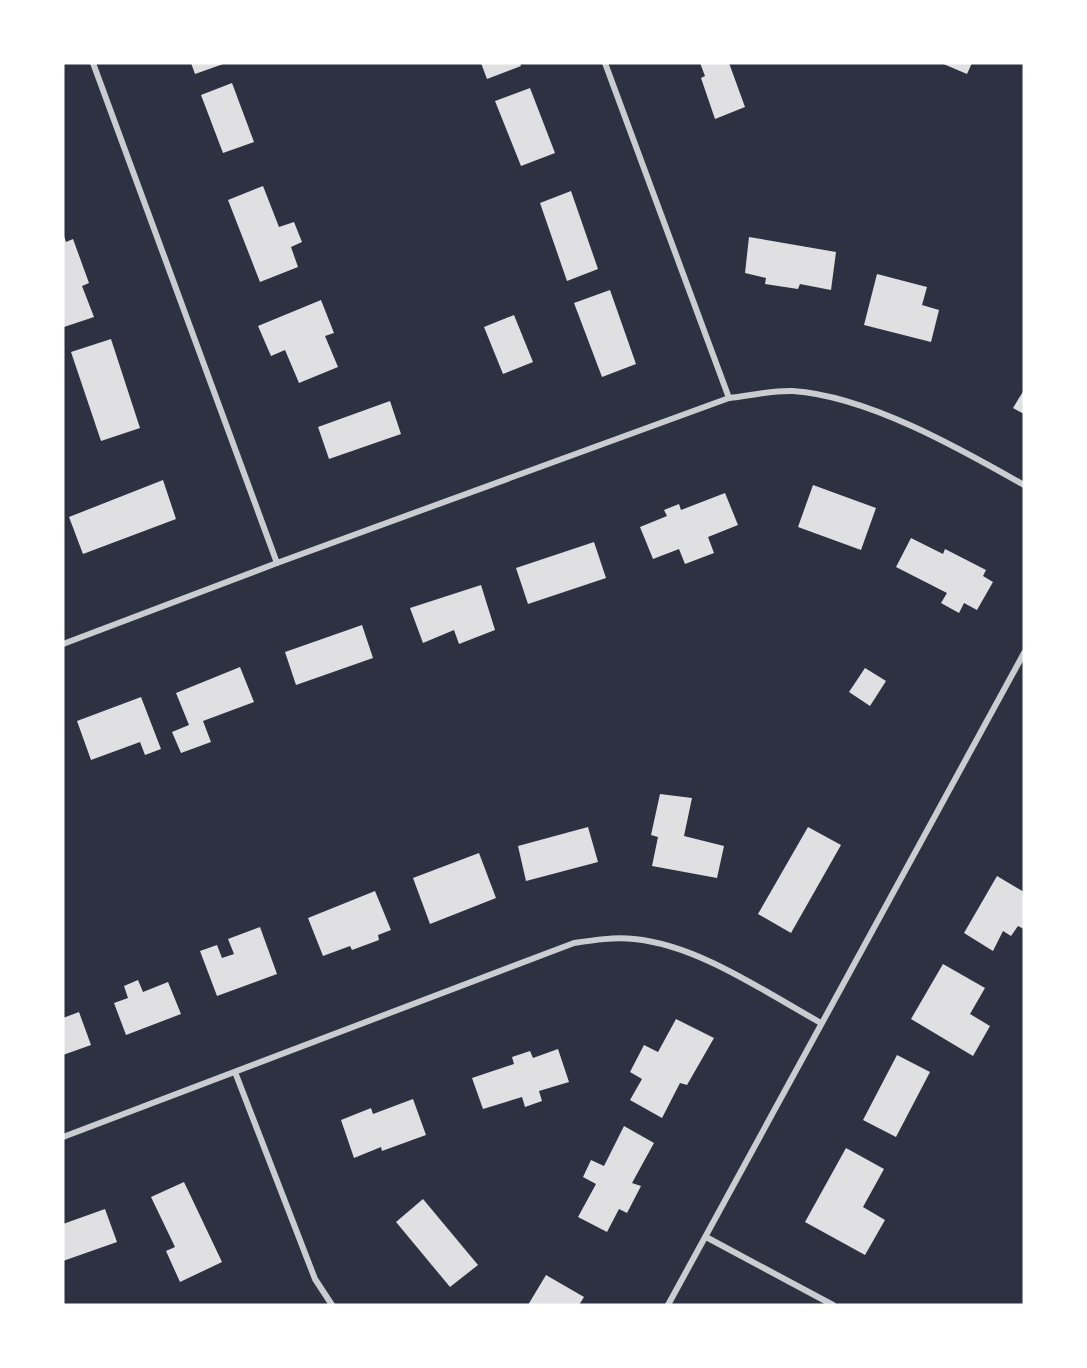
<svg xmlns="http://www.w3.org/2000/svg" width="1087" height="1368" font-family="Arial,sans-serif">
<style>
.building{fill:#e0e0e3}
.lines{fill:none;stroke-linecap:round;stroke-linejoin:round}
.minor{stroke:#caccd0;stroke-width:6}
</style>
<rect width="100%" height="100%" fill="#2d3142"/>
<g class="building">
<polygon points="191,63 226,63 195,74"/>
<polygon points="481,63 520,63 521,66 487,79"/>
<polygon points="700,63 729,63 745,107 715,119 701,78 705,76"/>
<polygon points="941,63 972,63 967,74"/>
<polygon points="232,83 254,142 223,153 201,95"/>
<polygon points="530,88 555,153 521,166 495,101"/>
<polygon points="263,186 279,227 294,222 302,242 291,247 298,267 260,282 228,200"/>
<polygon points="571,191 598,269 567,281 540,203"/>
<polygon points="63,233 66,242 73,239 89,283 82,286 94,317 64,327"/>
<polygon points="749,237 836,252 831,290 800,284 798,289 765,284 766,278 745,273"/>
<polygon points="877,274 927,287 922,305 939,310 931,342 864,325"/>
<polygon points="610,290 636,364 602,377 574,303"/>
<polygon points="321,300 334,333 325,336 338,367 299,383 285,350 271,356 258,326"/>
<polygon points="514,315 533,362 503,374 484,327"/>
<polygon points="111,339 140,428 101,441 71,352"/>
<polygon points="1024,390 1024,414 1013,408"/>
<polygon points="390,401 401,434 329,459 318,427"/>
<polygon points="163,480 176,519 83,554 69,517"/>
<polygon points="813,485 876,508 861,550 798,527"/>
<polygon points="725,493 738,525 708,537 714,553 685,564 679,549 653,559 640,527 667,516 664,510 679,504 681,510"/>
<polygon points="911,538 943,554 945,549 986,570 983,576 993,582 977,610 964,603 959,613 941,603 947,593 896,567"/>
<polygon points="594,542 606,578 528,604 516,568"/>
<polygon points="481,585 495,630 459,644 454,630 423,643 410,608"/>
<polygon points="362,625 373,658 296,685 285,652"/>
<polygon points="240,667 254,702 203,721 211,742 181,753 172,732 189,725 176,693"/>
<polygon points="865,668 886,681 870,706 849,692"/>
<polygon points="141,697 161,749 145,755 140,742 91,760 77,721"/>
<polygon points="660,794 692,798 684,836 724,846 717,878 652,866 658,837 651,835"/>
<polygon points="588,827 598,862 526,881 518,846"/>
<polygon points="808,827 841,845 791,933 758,914"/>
<polygon points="479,853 496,898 430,924 413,878"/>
<polygon points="997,876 1024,892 1024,929 1018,926 1011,936 1003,931 993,951 964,933"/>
<polygon points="375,891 391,930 378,935 379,940 352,950 350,946 323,956 308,918"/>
<polygon points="260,927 277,974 217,996 200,951 217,945 222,958 234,954 228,939"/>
<polygon points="943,964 985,988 970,1014 990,1026 973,1056 911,1019"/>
<polygon points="138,980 143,992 168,982 181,1014 126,1035 114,1003 128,998 124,986"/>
<polygon points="79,1012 91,1045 63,1055 63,1018"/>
<polygon points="676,1019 714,1038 687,1085 680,1083 662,1118 630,1100 642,1079 630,1072 644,1045 658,1052"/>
<polygon points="558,1049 569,1082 539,1091 542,1101 525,1107 522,1097 483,1109 472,1078 514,1064 512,1057 530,1051 533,1058"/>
<polygon points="897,1055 930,1072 896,1137 863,1120"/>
<polygon points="413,1099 426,1135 382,1151 381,1147 354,1158 341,1120 371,1108 373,1114"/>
<polygon points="624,1126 654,1143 632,1183 641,1186 627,1213 619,1209 607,1232 578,1217 596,1184 583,1177 591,1160 604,1166"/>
<polygon points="846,1148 884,1169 863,1207 885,1220 865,1255 805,1222"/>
<polygon points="184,1182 222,1262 180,1282 166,1251 175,1247 151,1197"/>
<polygon points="423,1199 478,1265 450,1287 396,1222"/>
<polygon points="105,1209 117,1242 63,1261 63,1224"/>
<polygon points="546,1275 584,1297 579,1305 528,1305"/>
</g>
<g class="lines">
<g class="minor">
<polyline points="93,63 277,563"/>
<polyline points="605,63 729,398"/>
<path d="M63,644L277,563L729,398C749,396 772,390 793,391C867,396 959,448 1024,485"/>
<polyline points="235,1072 315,1279 332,1305"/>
<path d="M63,1137L574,943C594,940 614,937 634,939C698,945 765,992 821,1023"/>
<polyline points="706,1237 833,1305"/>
<polyline points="668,1305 1024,653"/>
</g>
</g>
<rect width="1087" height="1368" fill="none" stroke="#ffffff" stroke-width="129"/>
</svg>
